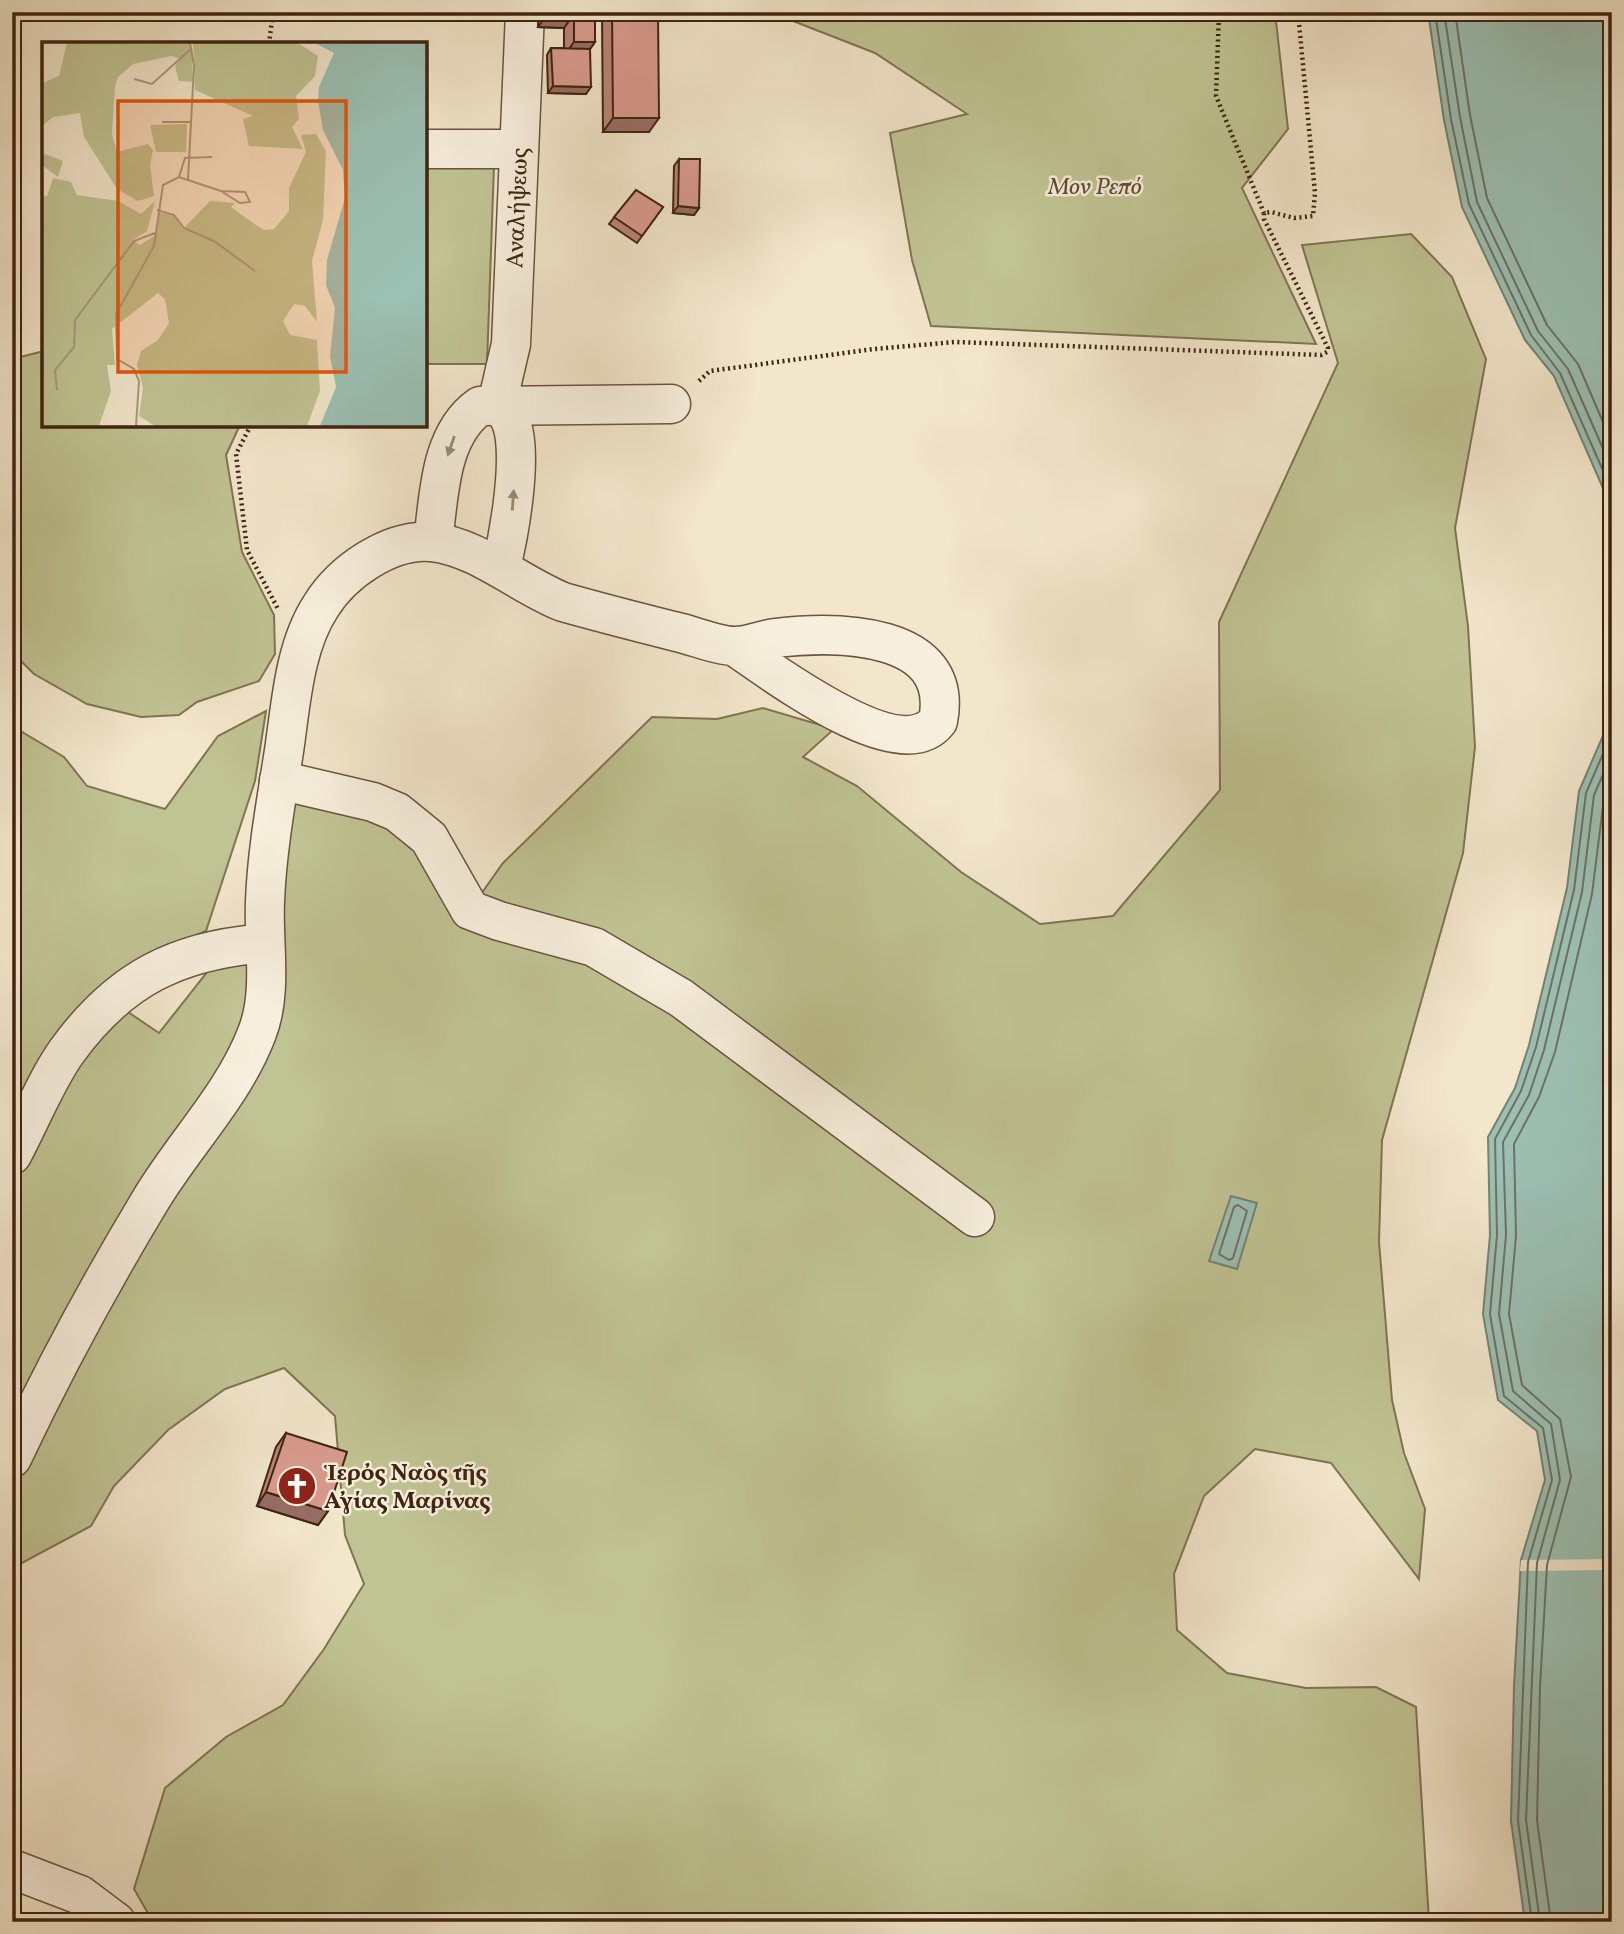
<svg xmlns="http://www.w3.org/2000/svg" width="1624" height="1934" font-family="Vollkorn,serif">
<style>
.green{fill:#c0c393;stroke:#807452;stroke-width:2}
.water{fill:#9cc0b4;stroke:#778272;stroke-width:2}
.pier{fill:#f2e6cb}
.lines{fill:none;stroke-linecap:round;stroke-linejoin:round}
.shore{stroke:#6e7262;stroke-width:2}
.minor-casing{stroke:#6c543f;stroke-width:41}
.path{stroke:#3f2410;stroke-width:4.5;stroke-dasharray:2 3.5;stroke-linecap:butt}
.minor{stroke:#f7efdd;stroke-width:38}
.wall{fill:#bb8479;stroke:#3f2410;stroke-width:2}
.shaded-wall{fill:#986c63;stroke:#3f2410;stroke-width:2}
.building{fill:#d99a8d;stroke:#3f2410;stroke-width:2}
.oneway{fill:#9b8a76}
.labels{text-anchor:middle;stroke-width:5;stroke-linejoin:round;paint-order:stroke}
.park-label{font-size:24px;font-style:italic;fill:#5f4c31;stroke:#f7efdd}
.street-label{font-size:24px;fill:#3f2410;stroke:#f7efdd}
.poi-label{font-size:24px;font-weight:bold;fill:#3f2410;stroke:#f7efdd;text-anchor:start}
.inset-road{fill:none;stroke:#aa9880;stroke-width:2}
.view{fill:#e0560c;fill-opacity:0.15;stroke:#e0560c;stroke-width:3.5}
.inset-edge{fill:none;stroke:#3f2410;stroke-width:3.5}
</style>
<rect width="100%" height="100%" fill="#f2e6cb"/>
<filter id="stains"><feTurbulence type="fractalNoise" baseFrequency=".00286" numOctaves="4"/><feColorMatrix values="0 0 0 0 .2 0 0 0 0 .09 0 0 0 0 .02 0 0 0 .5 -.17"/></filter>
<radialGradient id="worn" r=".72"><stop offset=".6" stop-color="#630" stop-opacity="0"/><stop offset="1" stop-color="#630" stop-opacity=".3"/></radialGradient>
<g class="green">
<polygon points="770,12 1275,12 1288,129 1242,188 1316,344 931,326 912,260 890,133 967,114 875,53"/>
<polygon points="494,166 487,364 425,364 425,167"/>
<polygon points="1411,234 1452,277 1486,359 1455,528 1468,626 1475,747 1463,853 1382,1140 1379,1242 1392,1400 1404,1453 1425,1509 1419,1579 1331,1463 1255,1449 1204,1496 1174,1574 1177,1630 1227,1673 1306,1688 1376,1687 1416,1707 1429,1922 153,1922 134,1889 165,1788 226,1737 283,1705 324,1649 364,1584 345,1535 335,1416 284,1368 225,1389 168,1430 114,1486 91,1526 18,1565 12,1574 12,726 64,757 87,786 165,809 218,736 266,711 255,781 206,931 172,946 103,995 159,1033 212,966 274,954 286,797 396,824 464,918 503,863 652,717 717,719 763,708 834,729 803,757 857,786 961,872 1040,924 1113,916 1220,790 1219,622 1338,363 1302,245"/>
<polygon points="44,351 44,425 240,425 226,455 242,552 274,615 275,654 259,681 197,702 179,715 141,717 87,704 34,674 12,652 12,359"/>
</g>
<g class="water">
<polygon points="1428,12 1612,12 1612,570 1606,495 1554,376 1525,340 1462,207 1444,120"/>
<polygon points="1612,715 1612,1922 1525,1922 1511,1821 1514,1686 1521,1560 1545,1480 1537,1431 1498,1400 1483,1314 1490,1235 1488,1137 1515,1088 1529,1045 1567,888 1579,791"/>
<polygon points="1231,1196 1257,1203 1237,1269 1209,1261"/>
</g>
<polygon class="pier" points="1612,1559 1612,1570 1520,1571 1521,1560"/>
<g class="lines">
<g class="shore">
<polyline points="1435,12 1451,119 1469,204 1531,335 1560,373 1612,491"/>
<polyline points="1444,12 1460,117 1477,202 1538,331 1568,369 1612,469"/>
<polyline points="1455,12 1470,115 1487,198 1547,325 1578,364 1612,443"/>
<polygon points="1238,1205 1247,1211 1233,1258 1229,1260 1219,1254 1234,1207"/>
<polyline points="1532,1922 1518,1821 1528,1562 1552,1480 1543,1428 1504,1396 1490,1314 1497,1235 1495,1139 1521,1091 1536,1047 1574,890 1586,793 1612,733"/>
<polyline points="1540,1922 1526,1820 1537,1563 1560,1480 1551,1424 1513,1391 1499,1314 1506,1235 1503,1142 1529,1095 1544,1050 1582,892 1594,795 1612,754"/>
<polyline points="1551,1922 1537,1820 1540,1687 1547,1565 1571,1477 1560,1419 1522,1385 1509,1314 1516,1236 1514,1144 1539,1097 1555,1052 1592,894 1604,798 1612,781"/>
</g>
<g class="minor-casing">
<g id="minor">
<polyline points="425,149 519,149"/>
<path id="s1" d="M497,404L511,344L525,12"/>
<path d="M497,404C501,407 506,411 508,416C526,444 509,535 501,567"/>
<path d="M433,542C439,497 439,435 480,406L671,404"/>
<polyline points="279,780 373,802 397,812 429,838 470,910 499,921 594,947 681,998 975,1217"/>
<path d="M12,1155C30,1122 45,1082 67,1051C120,978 178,950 265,943"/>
<path d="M12,1458C53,1371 100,1284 150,1201C183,1145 233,1096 257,1033C273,992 263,945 265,901C267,851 276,802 284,751C291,704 294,647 321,606C342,572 390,538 432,542C478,547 520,585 563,602C602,613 641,623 681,633C697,637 716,645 733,646C746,647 761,640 775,638C834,631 956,630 938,721C900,770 770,670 734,646"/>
<polyline points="12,1869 80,1895 116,1922"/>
</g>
</g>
<g class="path">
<polyline points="1219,12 1216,96 1264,213"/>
<polyline points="269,44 273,12"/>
<polyline points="699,381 710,371 874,349 955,342 1321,355 1327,352 1328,348 1264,219 1264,213 1271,212 1294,218 1313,216 1315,193 1298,12"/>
<polyline points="251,425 236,454 247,550 278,609"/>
</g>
<use href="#minor" class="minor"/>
</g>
<g class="wall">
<polygon points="538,12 595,12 595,42 590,49 586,94 548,93 547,55 551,48 564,48 564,28 538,27"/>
<polygon points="602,12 658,12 649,132 603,132"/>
<polygon points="679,159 699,208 694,215 673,213 674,166"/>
<polygon points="636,190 663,207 637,243 609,224"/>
<polygon points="286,1433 328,1511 318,1525 257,1506 276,1447"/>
</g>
<g class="shaded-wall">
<polygon points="548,13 574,14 564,28 538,27"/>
<polygon points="574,42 595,42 585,56 564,56"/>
<polygon points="553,86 591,87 586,94 548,93"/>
<polygon points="613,118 659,118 649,132 603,132"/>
<polygon points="678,206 699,208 694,215 673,213"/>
<polygon points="266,1492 328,1511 318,1525 257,1506"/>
</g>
<g class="building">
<polygon points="548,12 595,12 595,42 574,42 574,14 548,13"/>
<polygon points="612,12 658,12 659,118 613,118"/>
<polygon points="551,48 590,49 591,87 553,86"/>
<polygon points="679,159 700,159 699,208 678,206"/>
<polygon points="636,190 663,207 642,236 614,217"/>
<polygon points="286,1433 347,1452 328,1511 266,1492"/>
</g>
<defs><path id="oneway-solid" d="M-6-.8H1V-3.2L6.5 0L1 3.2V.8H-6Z" transform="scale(1.75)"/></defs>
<g class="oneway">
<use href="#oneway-solid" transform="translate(451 446) rotate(109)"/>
<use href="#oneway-solid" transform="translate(513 500) rotate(-86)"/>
</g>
<defs>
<g id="church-disc" transform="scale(2.0125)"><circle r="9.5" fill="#8f2418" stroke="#f7efdd"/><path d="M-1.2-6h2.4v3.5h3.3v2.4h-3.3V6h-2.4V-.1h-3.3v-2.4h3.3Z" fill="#fff"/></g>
</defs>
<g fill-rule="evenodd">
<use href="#church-disc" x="297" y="1486"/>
</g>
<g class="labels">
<g class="park-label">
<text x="1095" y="194">Μον Ρεπό</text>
</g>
<g class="street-label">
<text dy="8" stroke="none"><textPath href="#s1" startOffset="198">Αναλήψεως</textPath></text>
</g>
<g class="poi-label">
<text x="324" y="1480">Ἱερὀς Ναὸς τῆς<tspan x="324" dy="28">Ἀγίας Μαρίνας</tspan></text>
</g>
</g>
<g transform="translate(42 42)">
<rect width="385" height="385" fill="#f2e6cb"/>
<path d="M25,1L149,2L151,40L137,39L133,24L138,17L129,14L91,22L76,35L73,44L70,92L75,110L106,102L111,108L108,123L112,154L96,159L75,147L42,95L38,71L11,75L0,84V41L17,34ZM151,1H256L276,14L273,34L254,54L257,77L250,85L261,107L207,104L201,77L211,74L153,48ZM145,82L144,110H114L108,83ZM274,92L284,109L281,178L270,219L275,280L263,264L252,262L241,279L248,293L275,298L278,349L265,384H113L97,374L101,346L95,323L99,309L116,298L127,281L123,257L116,251L70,287L73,323H65L69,349L57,384H0V154H5L11,136L29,140L35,153L76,159L99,172L113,159L105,189L91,198L98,203L115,192L116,170L132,174L141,187L168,159L193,161L189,165L211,181L222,188L232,187L247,169V146L264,110L259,93ZM0,111L21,119L16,135L0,123Z" fill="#c0c393"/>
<path d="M273,1H385V384H278L294,345L288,314L293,266L284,243L285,218L303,156L301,128L281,88L276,59L277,45L292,11Z" fill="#9cc0b4"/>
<path class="inset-road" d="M92,37L110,42L150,6M120,80H149M137,135L143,116L170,115M146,138L152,24L148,1M115,168L132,173L142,186L172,199L213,229M15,348L13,328L32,305L33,278L92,199L113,191M94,384L97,339L92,327L75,317L74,272L112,204L121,143L137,135L179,149L203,150L208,160L198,161L179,149"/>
<path class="view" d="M76,59H304V330H76Z"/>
<rect width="385" height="385" class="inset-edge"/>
</g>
<rect width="1624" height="1934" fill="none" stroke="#f2e6cb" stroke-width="42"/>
<rect x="14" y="14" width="1596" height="1906" fill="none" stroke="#3f2410" stroke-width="3.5"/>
<rect x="21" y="21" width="1582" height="1892" fill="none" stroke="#3f2410" stroke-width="2"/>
<rect width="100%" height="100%" filter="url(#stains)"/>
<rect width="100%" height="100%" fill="url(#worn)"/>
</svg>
